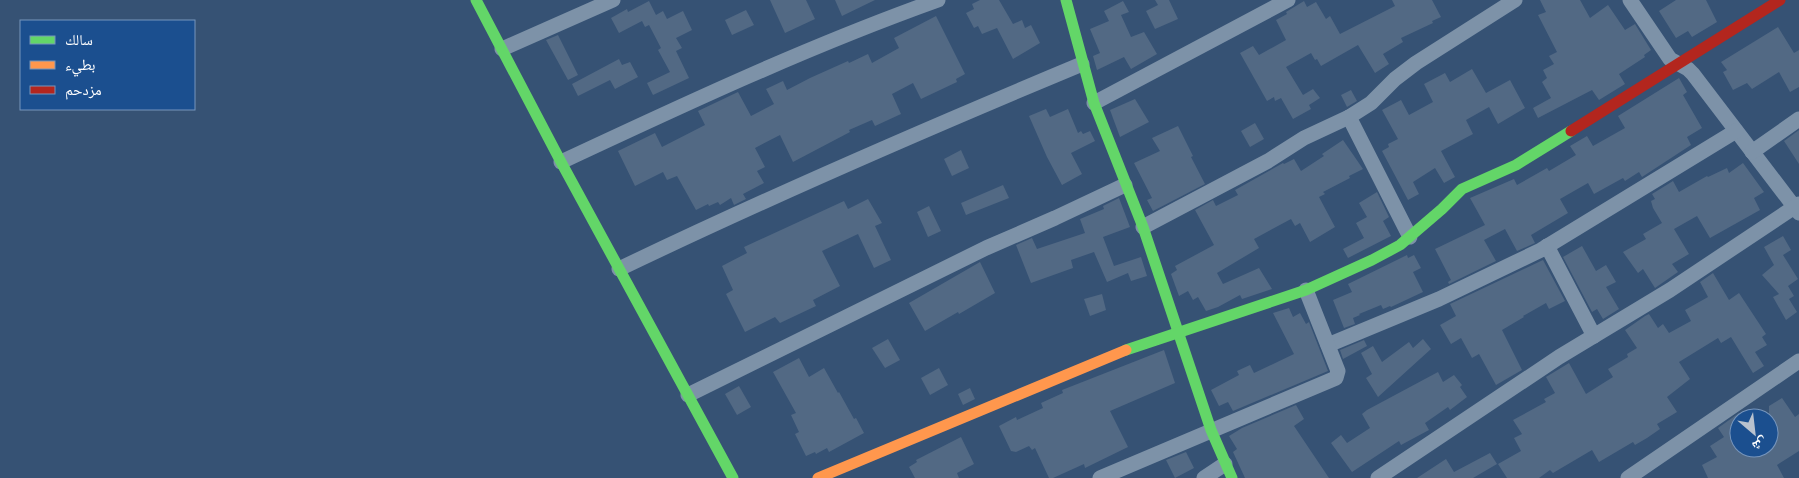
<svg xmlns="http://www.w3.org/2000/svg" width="1799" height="478" font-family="Barlow,'Noto Naskh Arabic',sans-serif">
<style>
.building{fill:#526984}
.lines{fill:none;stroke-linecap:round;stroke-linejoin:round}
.street{stroke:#7d92a8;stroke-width:15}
.fast{stroke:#63d668;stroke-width:11}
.slow{stroke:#ff974d;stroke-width:11}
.jam{stroke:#b3261e;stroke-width:11}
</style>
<rect width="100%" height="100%" fill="#365274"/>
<g class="building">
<polygon points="770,0 806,0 815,19 785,33"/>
<polygon points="835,0 875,0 842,16"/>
<polygon points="980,0 999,0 1013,24 1022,20 1025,28 1031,25 1040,43 1013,59 997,28 982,34 978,26 974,28 966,13 974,9 972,4"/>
<polygon points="1155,0 1169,0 1178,19 1155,29 1146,11 1158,5"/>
<polygon points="1392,0 1432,0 1441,17 1432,21 1433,23 1401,38 1403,42 1383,54 1389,64 1375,73 1358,45 1321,66 1317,59 1315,60 1311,53 1286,67 1303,95 1313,89 1320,98 1309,105 1311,109 1293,119 1281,98 1275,101 1274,97 1267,101 1240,53 1253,46 1259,55 1286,40 1276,20 1287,14 1286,12 1304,1 1307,7 1316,2 1326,19 1330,16 1340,34 1395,6"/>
<polygon points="1540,0 1580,0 1590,18 1608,5 1625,30 1635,24 1651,50 1644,55 1645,57 1619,74 1625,84 1599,100 1592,90 1538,118 1533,108 1551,98 1542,82 1547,78 1543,70 1554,64 1549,56 1557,52 1538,15 1546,12"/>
<polygon points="1676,0 1706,0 1717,22 1692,37 1688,31 1676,38 1659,11"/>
<polygon points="649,1 656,15 663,11 667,19 683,11 692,30 676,38 682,48 676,51 689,78 653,95 647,83 670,72 658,50 661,48 649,25 645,27 642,21 619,33 611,18 627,9 628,12"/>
<polygon points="1123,1 1129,12 1121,15 1131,37 1144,32 1157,54 1131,69 1124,57 1097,70 1093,56 1100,53 1090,29 1109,21 1104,11"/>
<polygon points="746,10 754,25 732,35 725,20"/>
<polygon points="936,16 965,74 956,79 957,82 921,99 913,83 892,94 901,114 875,126 872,120 849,130 850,132 793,162 780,135 755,148 765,167 757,171 764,183 743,194 746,199 734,205 731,198 720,205 718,202 709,206 708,204 696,210 677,176 667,180 663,172 635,186 618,151 655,133 662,147 705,125 698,111 738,92 751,116 774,104 766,89 783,81 787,90 810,78 848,61 849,63 868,54 872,63 899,48 894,38"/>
<polygon points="1778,27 1794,53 1799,50 1799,87 1790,92 1779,72 1752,89 1747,83 1733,90 1723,72 1727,70 1721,62"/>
<polygon points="558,35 578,75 568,80 546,40"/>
<polygon points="619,59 622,65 630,62 638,77 615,89 610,80 578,96 572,84"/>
<polygon points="1472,69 1486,93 1510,80 1525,108 1498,124 1489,107 1466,120 1473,134 1441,151 1455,177 1444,183 1435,168 1413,182 1419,194 1408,200 1382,151 1389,147 1388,144 1398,139 1382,110 1401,100 1409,115 1433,102 1424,84 1445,73 1450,82"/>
<polygon points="1679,78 1687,92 1683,95 1702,128 1687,137 1691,145 1642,177 1639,172 1625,181 1623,178 1594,194 1588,183 1560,199 1568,213 1531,235 1535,243 1517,251 1505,229 1484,240 1496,261 1449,284 1448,282 1451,280 1435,249 1485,225 1470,198 1514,179 1517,185 1547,168 1549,171 1576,155 1570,146 1587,136 1593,146 1625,128 1618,116"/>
<polygon points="1351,90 1357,101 1347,107 1341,95"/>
<polygon points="1135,99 1149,122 1120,137 1110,110"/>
<polygon points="1046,109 1050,117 1068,109 1078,133 1081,131 1083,134 1090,131 1095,141 1071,153 1082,174 1062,185 1047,157 1029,116"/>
<polygon points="1255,123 1264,139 1250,147 1241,131"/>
<polygon points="1178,126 1193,156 1191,157 1205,184 1153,211 1147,200 1152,198 1134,163 1160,151 1152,138"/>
<polygon points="1799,130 1799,164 1784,141"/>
<polygon points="1343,140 1363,169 1349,176 1350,178 1323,192 1325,194 1319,197 1335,227 1310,242 1300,223 1295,226 1291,219 1254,239 1259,248 1217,273 1223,284 1259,268 1272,289 1242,299 1240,295 1218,307 1206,311 1198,297 1193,300 1188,291 1179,296 1171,274 1177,270 1175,266 1214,245 1195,210 1213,200 1216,206 1238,195 1235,190 1283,163 1284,164 1294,159 1301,171 1324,156 1322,154"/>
<polygon points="961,150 969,168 952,176 944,159"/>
<polygon points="1743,163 1764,192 1754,198 1760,210 1710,238 1697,216 1674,229 1689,254 1672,264 1678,272 1655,288 1643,269 1638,273 1623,252 1646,239 1643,234 1662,223 1653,208 1651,201 1655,199 1652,194 1673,181 1679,192 1707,176 1708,177 1727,168 1729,173"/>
<polygon points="1003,185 1009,198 966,215 961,203"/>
<polygon points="1377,192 1389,217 1383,221 1391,236 1348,258 1343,249 1364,238 1356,223 1367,217 1359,203"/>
<polygon points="1119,198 1130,227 1103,237 1114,266 1141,257 1147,276 1131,281 1128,273 1107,282 1094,252 1071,260 1073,268 1031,283 1016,245 1032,238 1037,249 1085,233 1080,219 1104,209 1103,206"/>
<polygon points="868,199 882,223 875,226 891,260 874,268 858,234 822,251 840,286 813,300 816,306 780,323 775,317 745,332 726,294 733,290 722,266 747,253 744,247 844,201 848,209"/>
<polygon points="929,206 941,231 928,237 917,212"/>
<polygon points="1783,236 1791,250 1783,255 1798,279 1788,286 1794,296 1789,299 1797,312 1786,320 1773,297 1779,294 1762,275 1774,265 1764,247"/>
<polygon points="1582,246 1596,271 1606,265 1616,282 1606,287 1619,309 1603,319 1597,309 1592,312 1563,257"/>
<polygon points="1407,255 1408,258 1414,255 1421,268 1413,272 1423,292 1391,307 1390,306 1383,309 1381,305 1359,314 1360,315 1353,318 1355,324 1344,328 1333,300 1352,292 1348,284"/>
<polygon points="1543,260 1565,301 1549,309 1546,303 1523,316 1524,317 1502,330 1522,370 1496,385 1479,354 1472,358 1461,338 1451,344 1440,325 1456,316 1450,304"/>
<polygon points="980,262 995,293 959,314 958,312 925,331 909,303"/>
<polygon points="1713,273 1729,300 1739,293 1766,334 1762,337 1767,345 1755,352 1764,366 1753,373 1731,337 1721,343 1718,338 1679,362 1690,379 1667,397 1677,412 1657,424 1660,429 1647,438 1635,445 1633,442 1599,462 1592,450 1553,473 1550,470 1539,478 1507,478 1498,464 1521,451 1514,438 1522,434 1513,420 1546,402 1544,399 1555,393 1546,377 1569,363 1586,394 1613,377 1608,369 1628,357 1627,354 1637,348 1625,330 1645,316 1649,314 1658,328 1663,324 1669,333 1691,321 1685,310 1708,297 1700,282"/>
<polygon points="1102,294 1106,310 1090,316 1084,299"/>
<polygon points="1289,308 1293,317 1300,313 1306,324 1309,322 1328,371 1233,411 1228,402 1219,406 1211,390 1239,375 1237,371 1250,365 1254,373 1294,354 1273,313"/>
<polygon points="888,339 900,360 885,368 872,348"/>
<polygon points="1423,339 1431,349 1378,397 1366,378 1372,374 1361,353 1373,346 1382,362 1409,342 1413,348"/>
<polygon points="1364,340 1367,346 1343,359 1340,350"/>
<polygon points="1164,350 1175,383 1110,411 1128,447 1085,468 1084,464 1053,478 1049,478 1035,448 1032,450 1029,446 1016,452 1011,451 999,426 1016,417 1017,420 1043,408 1041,403 1063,393 1062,390"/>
<polygon points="799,358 809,377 824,368 838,393 839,392 854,419 856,418 864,433 829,452 827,448 816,454 815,452 806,456 795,434 799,432 791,415 796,413 773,372"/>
<polygon points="939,368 948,385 930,395 921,378"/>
<polygon points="1438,372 1443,382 1454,375 1462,385 1460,387 1467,397 1450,410 1448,407 1425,423 1429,430 1401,445 1399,441 1352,472 1331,443 1341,435 1347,443 1370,428 1362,414 1367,410"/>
<polygon points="739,386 751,407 737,415 725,394"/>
<polygon points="970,388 975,399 963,405 958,394"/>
<polygon points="1782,398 1795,417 1799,414 1799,451 1777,465 1784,478 1708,478 1702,465 1717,457 1710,446 1724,437 1718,428 1739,413 1739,448 1769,448 1769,406"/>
<polygon points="1296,405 1304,419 1294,426 1329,478 1245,478 1233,452 1237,449 1229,436 1242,428"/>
<polygon points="961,437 974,464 957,473 959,478 915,478 909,467 917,462 916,460"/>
<polygon points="1186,452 1194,468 1175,478 1166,460"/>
<polygon points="1490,453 1497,464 1473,478 1417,478 1446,459 1454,472"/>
</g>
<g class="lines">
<g class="street">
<polyline points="1630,0 1670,59 1688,69 1693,74 1799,213"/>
<polyline points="502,49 613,0"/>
<polyline points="1094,103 1288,0"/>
<polyline points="1349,117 1410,237"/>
<polyline points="1752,152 1799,119"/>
<path d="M561,162C685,104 809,46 938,0"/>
<polyline points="1143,227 1268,161 1304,138 1349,117 1371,103 1395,79 1416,63 1515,0"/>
<polyline points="1547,246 1594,336"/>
<path d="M619,269C771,196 926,129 1082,64"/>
<polyline points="1328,345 1439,299 1541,250 1736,131"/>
<polyline points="688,395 986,248 1055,218 1125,185"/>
<polyline points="1100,478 1336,378 1338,371 1306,290"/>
<polyline points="1204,478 1225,464"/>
<polyline points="1378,478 1559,357 1670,290 1799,204"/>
<polyline points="1628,478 1799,361"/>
</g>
<g class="fast">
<polyline points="476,0 561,162 733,478"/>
<polyline points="1066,0 1094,103 1143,227 1211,430 1232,478"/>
<polyline points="1126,350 1306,290 1372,260 1400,245 1442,209 1462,189 1516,165 1571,131"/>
</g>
<polyline class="slow" points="818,478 1126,350"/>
<polyline class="jam" points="1571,131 1780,0"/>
</g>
<rect x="20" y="20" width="175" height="90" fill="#1b4f8f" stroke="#7695bc"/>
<rect x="30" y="36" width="25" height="8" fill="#63d668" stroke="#7695bc"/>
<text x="65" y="45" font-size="15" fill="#ffffff">سالك</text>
<rect x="30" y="61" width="25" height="8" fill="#ff974d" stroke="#7695bc"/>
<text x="65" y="70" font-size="15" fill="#ffffff">بطيء</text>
<rect x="30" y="86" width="25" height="8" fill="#b3261e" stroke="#7695bc"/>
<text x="65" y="95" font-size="15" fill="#ffffff">مزدحم</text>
<g transform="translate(1754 433) rotate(152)"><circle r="24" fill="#1b4f8f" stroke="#7695bc"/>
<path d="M0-4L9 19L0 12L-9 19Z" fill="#b9c2ce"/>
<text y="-8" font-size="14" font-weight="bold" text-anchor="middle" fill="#ffffff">ش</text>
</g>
</svg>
